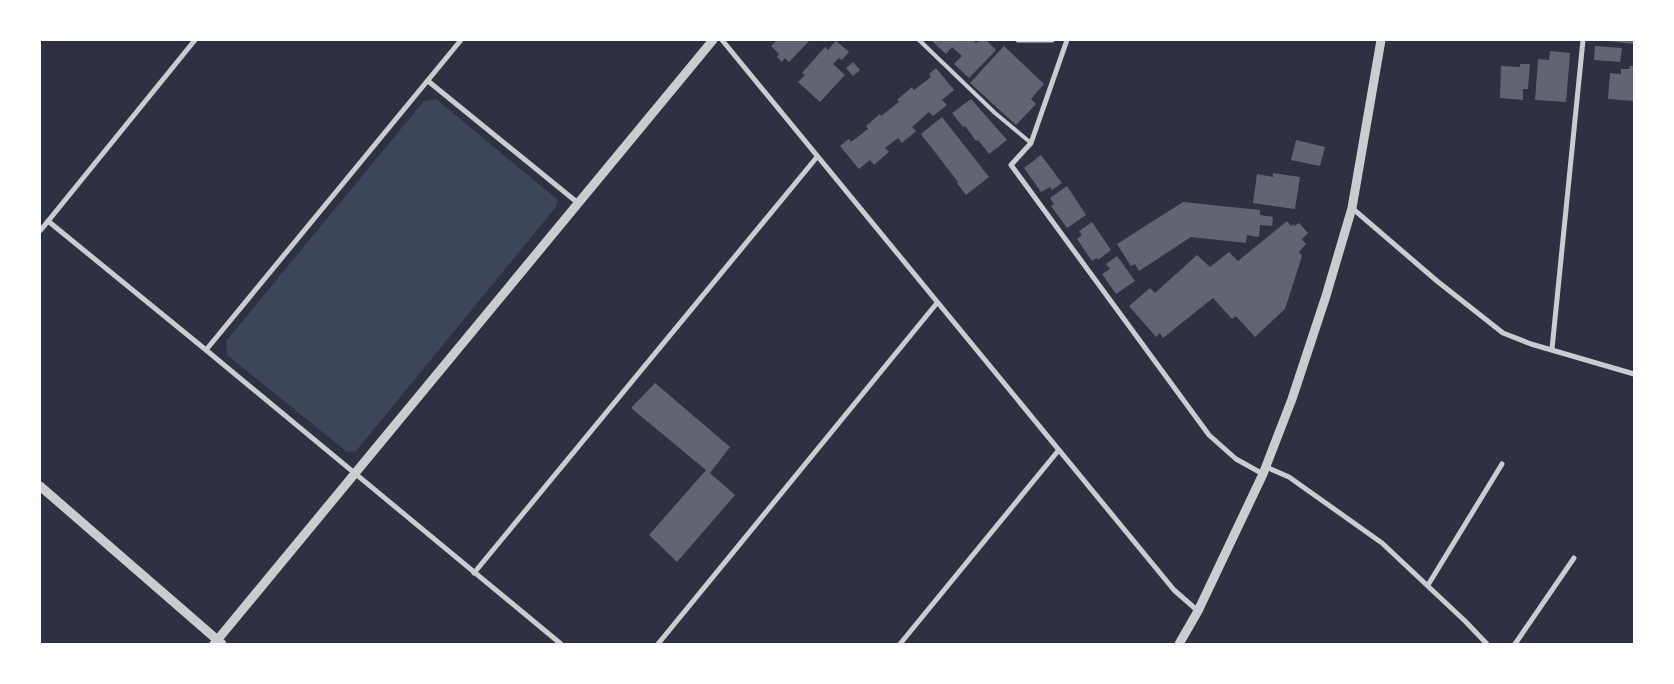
<svg xmlns="http://www.w3.org/2000/svg" width="1674" height="684" font-family="Ubuntu,sans-serif">
<style>
.green{fill:#3c4559}
.building{fill:#626471}
.lines{fill:none;stroke-linecap:round;stroke-linejoin:round}
.service{stroke:#caccd0;stroke-width:4}
.minor{stroke:#caccd0;stroke-width:5}
.tertiary{stroke:#caccd0;stroke-width:9}
</style>
<rect width="100%" height="100%" fill="#2d3142"/>
<polygon class="green" points="436,99 558,200 556,207 356,451 347,452 227,355 226,341 424,101"/>
<g class="building">
<polygon points="777,40 810,40 789,62 785,58 782,62 777,57 779,54 771,46"/>
<polygon points="931,40 973,40 976,43 980,40 986,40 996,50 969,78 954,64 962,56 952,47 946,54"/>
<polygon points="1607,40 1634,40 1634,44 1607,41"/>
<polygon points="836,41 849,52 842,60 839,58 833,64 845,75 820,102 798,82 805,75 802,73 825,47 828,50"/>
<polygon points="1004,46 1044,84 1031,99 1036,104 1016,125 970,83"/>
<polygon points="1595,46 1622,48 1620,62 1594,60"/>
<polygon points="1550,51 1570,53 1566,102 1535,100 1538,59 1549,60"/>
<polygon points="853,62 860,70 853,76 846,68"/>
<polygon points="1520,64 1530,64 1528,89 1523,89 1523,100 1500,98 1501,66 1520,67"/>
<polygon points="1630,66 1634,66 1634,101 1608,99 1610,73 1621,74 1621,69 1629,69"/>
<polygon points="936,68 954,90 942,100 947,105 933,116 929,112 912,127 916,131 902,143 898,138 885,148 889,152 874,165 870,160 859,169 840,146 849,139 851,142 868,129 866,126 880,114 881,116 899,102 897,100 912,87 914,90 931,77 929,74"/>
<polygon points="971,99 1007,140 989,154 978,140 976,141 965,126 963,127 952,113"/>
<polygon points="942,117 989,177 966,195 957,183 958,182 921,134"/>
<polygon points="1296,140 1325,147 1320,166 1291,160"/>
<polygon points="1041,155 1062,183 1052,190 1050,187 1041,192 1024,168"/>
<polygon points="1273,173 1300,177 1295,209 1253,203 1257,174 1273,177"/>
<polygon points="1067,186 1086,215 1067,228 1051,206 1054,204 1050,198"/>
<polygon points="1183,202 1260,210 1260,215 1273,217 1272,226 1260,225 1259,237 1247,235 1246,243 1191,237 1139,271 1135,264 1131,266 1117,244"/>
<polygon points="1287,221 1291,226 1293,224 1294,226 1299,223 1308,233 1302,239 1306,244 1299,252 1302,256 1285,309 1255,337 1236,316 1232,319 1213,298 1163,338 1160,333 1156,337 1129,306 1150,288 1155,293 1197,255 1210,267 1229,252 1238,261"/>
<polygon points="1092,222 1111,250 1098,260 1097,258 1092,261 1077,239 1082,235 1079,231"/>
<polygon points="1117,256 1135,281 1116,294 1102,274 1110,269 1106,264"/>
<polygon points="655,383 730,447 710,473 735,495 677,562 649,535 706,470 631,408"/>
</g>
<g class="lines">
<polyline class="service" points="919,40 995,113 1031,143"/>
<g class="minor">
<polyline points="722,40 1174,590 1198,611"/>
<polyline points="1018,40 1052,40"/>
<polyline points="1067,40 1031,143 1011,165 1209,435 1236,459 1263,474"/>
<polyline points="428,81 578,203"/>
<polyline points="1352,208 1437,281 1503,333 1531,344 1634,374"/>
<polyline points="48,221 206,350 561,644"/>
<polyline points="40,231 195,40"/>
<polyline points="1552,349 1583,40"/>
<polyline points="206,350 461,40"/>
<polyline points="1266,467 1289,477 1382,543 1465,621 1487,644"/>
<polyline points="474,573 817,157"/>
<polyline points="1428,585 1502,464"/>
<polyline points="658,644 937,303"/>
<polyline points="900,644 1058,451"/>
<polyline points="1515,644 1574,558"/>
</g>
<g class="tertiary">
<polyline points="40,486 222,644"/>
<polyline points="214,644 713,40"/>
<polyline points="1179,644 1198,611 1263,474 1292,399 1326,296 1352,208 1381,40"/>
</g>
</g>
<rect width="1674" height="684" fill="none" stroke="#ffffff" stroke-width="82"/>
</svg>
